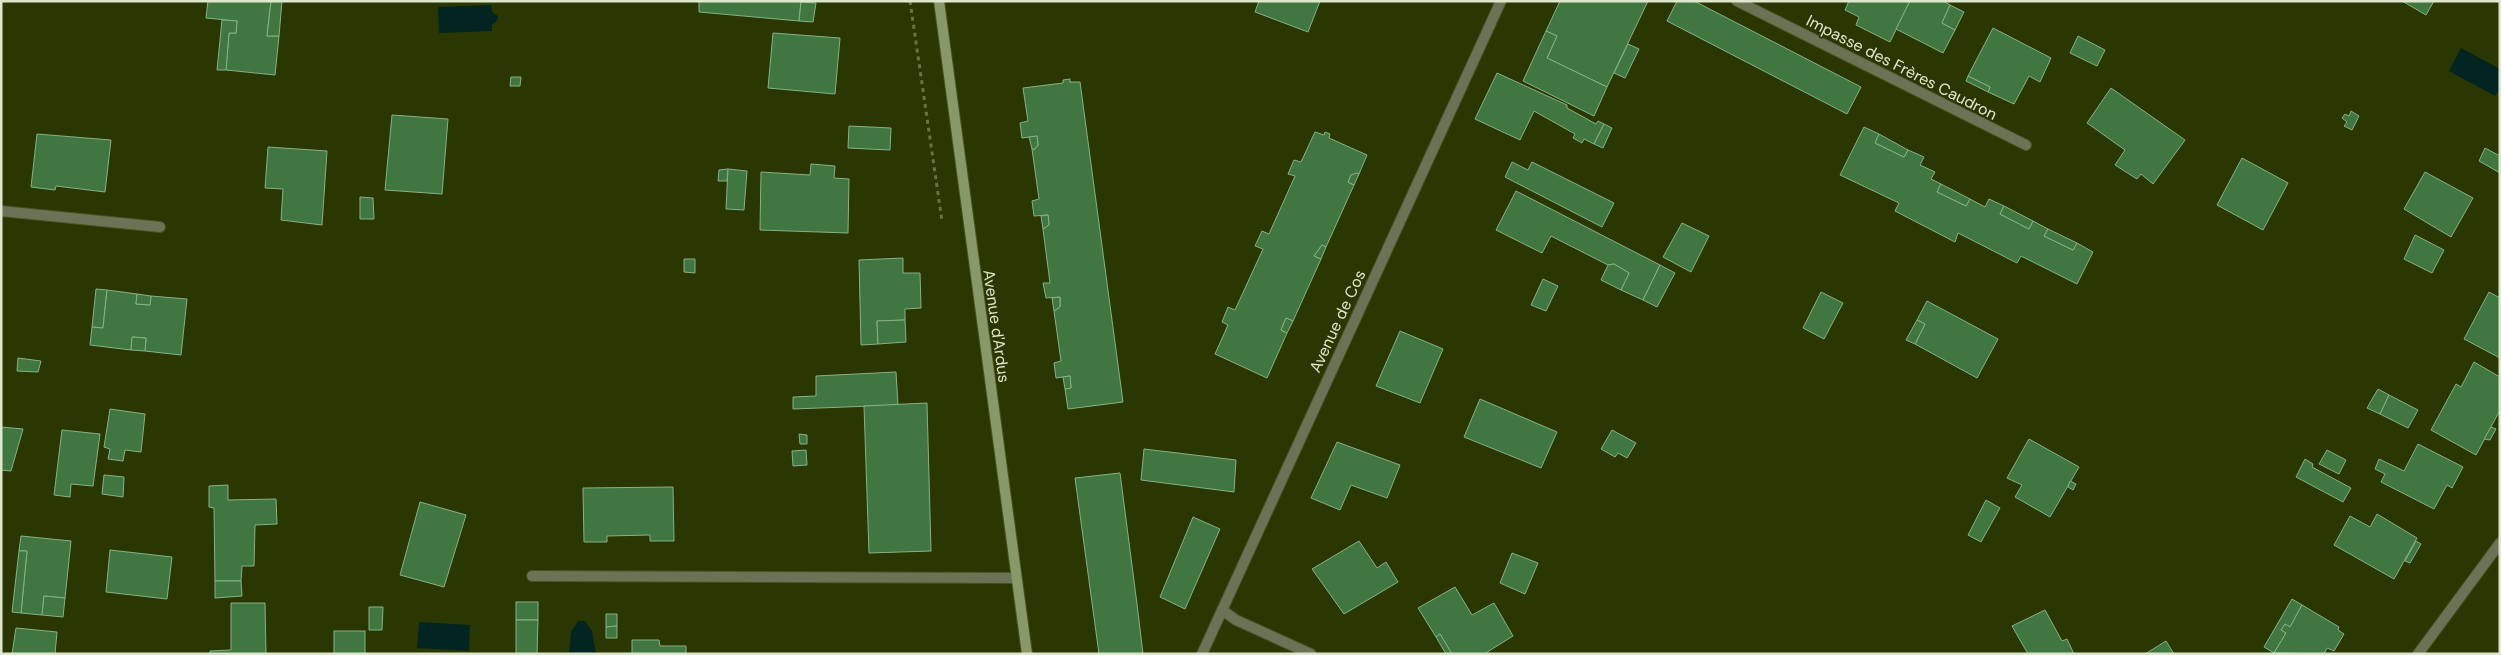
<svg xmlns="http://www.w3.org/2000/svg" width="2501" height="655" font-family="'DM Sans',sans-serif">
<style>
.water{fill:#022521}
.building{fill:#40763f;stroke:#88b186}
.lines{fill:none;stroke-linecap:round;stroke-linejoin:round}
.minor-casing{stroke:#475322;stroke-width:12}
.tertiary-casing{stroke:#475322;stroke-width:12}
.secondary-casing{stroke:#475322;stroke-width:12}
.path{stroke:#677347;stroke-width:3;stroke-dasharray:4 4;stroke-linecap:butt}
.minor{stroke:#697356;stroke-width:10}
.tertiary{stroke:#697356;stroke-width:10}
.secondary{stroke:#889868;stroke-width:10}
.labels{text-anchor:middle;stroke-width:4;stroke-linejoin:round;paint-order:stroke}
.street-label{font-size:16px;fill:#dde7cc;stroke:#2a3702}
</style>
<rect width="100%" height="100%" fill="#2a3702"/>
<g class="water">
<polygon points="491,5 492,12 498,16 497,21 492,25 492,31 439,33 438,7"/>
<polygon points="2461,48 2500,69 2500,88 2495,96 2449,71"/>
<polygon points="578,621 585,621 592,631 596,654 569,654 571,632"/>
<polygon points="419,622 470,625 469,651 417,648"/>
</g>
<g class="building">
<polygon points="208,1 271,1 267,36 279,36 275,75 226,70 229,33 236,33 237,21 206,18"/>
<polygon points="271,1 282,1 279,36 267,36"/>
<polygon points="699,1 795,1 801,2 799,21 699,12"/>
<polygon points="1259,1 1320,1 1308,32 1255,12"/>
<polygon points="1560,1 1648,1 1607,87 1547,58 1557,36 1546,31"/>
<polygon points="1677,1 1694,1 1861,87 1847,114 1667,21"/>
<polygon points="1849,1 1910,1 1890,42 1856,25 1859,17 1845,10"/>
<polygon points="1910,1 1943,1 1950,5 1942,23 1955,30 1943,53 1896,29"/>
<polygon points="2402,1 2434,1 2426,15"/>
<polygon points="801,2 816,3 813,22 799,21"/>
<polygon points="1950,5 1964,12 1955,30 1942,23"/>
<polygon points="222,20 237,21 236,33 229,33 226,70 217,70"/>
<polygon points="1993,28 2051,58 2040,82 2029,76 2014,104 1988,92 1990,87 1968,76"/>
<polygon points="1546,31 1557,36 1547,58 1607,87 1594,116 1523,81"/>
<polygon points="773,33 840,38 835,94 768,88"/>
<polygon points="2078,36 2105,50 2097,66 2070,53"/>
<polygon points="1628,44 1639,49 1625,78 1614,73"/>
<polygon points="1497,73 1567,105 1567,108 1596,124 1598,121 1604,124 1594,144 1584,139 1582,143 1573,138 1575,134 1534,111 1520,140 1475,119"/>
<polygon points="1968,76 1990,87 1988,92 1966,81"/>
<polygon points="511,77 521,77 520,86 510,86"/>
<polygon points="1070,79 1070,82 1080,82 1123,402 1068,409 1065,389 1071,388 1070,376 1056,378 1054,363 1061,361 1054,311 1060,307 1060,297 1046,298 1043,283 1050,283 1043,229 1049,225 1048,215 1034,216 1032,201 1039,199 1032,149 1035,149 1038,145 1037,136 1022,138 1020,123 1028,121 1023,88 1063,83 1063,80"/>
<polygon points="2111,88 2185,140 2153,184 2141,174 2137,179 2115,165 2125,150 2087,123"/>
<polygon points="2351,111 2359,116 2352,130 2344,126 2347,122 2342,118 2345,114 2349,116"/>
<polygon points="392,115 448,119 442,194 385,190"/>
<polygon points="1604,124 1612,128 1603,148 1594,144"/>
<polygon points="849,126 891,128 890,150 848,148"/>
<polygon points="1864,127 1879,134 1875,143 1904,157 1908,150 1924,157 1920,165 1935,172 1931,179 1941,184 1937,192 1966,206 1970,199 1985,207 1989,199 2004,206 2000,214 2029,229 2033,221 2048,229 2044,236 2073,250 2077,243 2093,252 2077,284 2021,256 2017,263 1958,233 1955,242 1895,211 1899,203 1840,175"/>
<polygon points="1315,132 1324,135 1325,132 1330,134 1329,138 1367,155 1359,174 1351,175 1348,182 1354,185 1326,247 1322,245 1314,256 1321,259 1293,321 1286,318 1281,330 1287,333 1267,378 1215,354 1228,325 1222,322 1228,307 1235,310 1263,249 1255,246 1262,231 1269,234 1295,176 1288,174 1294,160 1301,162"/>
<polygon points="37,134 111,140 105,192 56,186 55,190 31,187"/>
<polygon points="1879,134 1908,150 1904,157 1875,143"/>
<polygon points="1037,136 1038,145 1035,149 1032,149 1029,137"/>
<polygon points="268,147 327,151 322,225 281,220 283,189 265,188"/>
<polygon points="2485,148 2500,156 2500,173 2479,161"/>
<polygon points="2242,158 2288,183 2263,230 2217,205"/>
<polygon points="1512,162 1528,170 1532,162 1614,203 1602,227 1505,177"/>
<polygon points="811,164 835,166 834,178 849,179 848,233 760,230 761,172 810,175"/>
<polygon points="728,169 727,181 718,181 719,170"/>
<polygon points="728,169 747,171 744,210 726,209"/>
<polygon points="2425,172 2473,198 2451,237 2404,209"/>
<polygon points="1356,173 1359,174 1354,185 1348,182 1351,175"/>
<polygon points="1941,184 1970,199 1966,206 1937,192"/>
<polygon points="1516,191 1660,265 1643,300 1621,290 1629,273 1614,264 1608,265 1551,236 1542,253 1496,230"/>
<polygon points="360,197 373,198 374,219 360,219"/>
<polygon points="2004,206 2033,221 2029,229 2000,214"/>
<polygon points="1048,215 1049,225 1043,229 1041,216"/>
<polygon points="1682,223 1709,236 1691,272 1663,257"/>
<polygon points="2048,229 2077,243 2073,250 2044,236"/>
<polygon points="2415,235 2444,250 2432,273 2404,259"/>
<polygon points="1322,245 1326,247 1321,259 1314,256"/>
<polygon points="903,258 903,273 920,273 921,308 905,309 905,320 877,321 878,344 861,345 859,260"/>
<polygon points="684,259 695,259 695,273 684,272"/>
<polygon points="1614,264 1629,273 1621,290 1601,280 1608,265"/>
<polygon points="1660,265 1675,273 1657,307 1643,300"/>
<polygon points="1543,279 1558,286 1546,311 1531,305"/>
<polygon points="96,289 107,290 103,328 92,327"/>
<polygon points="107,290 137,294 136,304 150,305 151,296 187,299 181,355 145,351 146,338 132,337 131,350 90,345 92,327 103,328"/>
<polygon points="1821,292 1843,303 1824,339 1803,328"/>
<polygon points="2489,292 2500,298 2500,358 2464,339"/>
<polygon points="137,294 151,296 150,305 136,304"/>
<polygon points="1060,297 1060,307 1054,311 1052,298"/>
<polygon points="1927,301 1998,339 1977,378 1915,344 1925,324 1917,320"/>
<polygon points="1286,318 1293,321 1287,333 1281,330"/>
<polygon points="905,320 906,342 878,344 877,321"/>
<polygon points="1917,320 1925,324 1915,344 1906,340"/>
<polygon points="1400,331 1443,349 1420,403 1376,386"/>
<polygon points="132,337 146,338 145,351 131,350"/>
<polygon points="18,358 41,361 38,372 17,371"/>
<polygon points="2474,362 2500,377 2500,410 2476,455 2431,430 2456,384 2461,387"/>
<polygon points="896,372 898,405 793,409 793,397 816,396 816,376"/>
<polygon points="1070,376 1071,388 1065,389 1063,377"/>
<polygon points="2378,389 2389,395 2380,414 2367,408"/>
<polygon points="2389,395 2418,410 2408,428 2380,414"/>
<polygon points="1480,399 1557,432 1541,468 1464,437"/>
<polygon points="927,403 931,551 869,553 864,406"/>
<polygon points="110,409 145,414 141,452 125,450 123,461 108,459 110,449 104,447"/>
<polygon points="1,427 23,429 11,471 1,470"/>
<polygon points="2491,427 2496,429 2490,440 2484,439"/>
<polygon points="62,430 100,434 93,486 71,484 70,497 54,495"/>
<polygon points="1612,430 1636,443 1627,458 1618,453 1615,457 1601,449"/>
<polygon points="799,434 807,435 807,444 800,444"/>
<polygon points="2029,439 2079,467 2050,517 2015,497 2022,485 2007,478"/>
<polygon points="1337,442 1400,465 1387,498 1351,485 1340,510 1311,498"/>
<polygon points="2418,444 2463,467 2452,488 2447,485 2434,509 2381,482 2385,474 2375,469 2379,459 2404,471"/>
<polygon points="1144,449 1236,460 1234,492 1141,480"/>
<polygon points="806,450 807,465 793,466 792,451"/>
<polygon points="2327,450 2346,460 2339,474 2319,464"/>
<polygon points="2305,459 2313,464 2312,467 2351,488 2343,502 2296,477"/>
<polygon points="1120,473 1137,604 1143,654 1099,654 1075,478"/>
<polygon points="104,475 124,477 123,497 102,494"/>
<polygon points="2070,481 2076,484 2073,490 2068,487"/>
<polygon points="228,485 228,500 276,499 277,524 255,525 254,566 242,566 241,581 215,581 214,508 209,507 209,486"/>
<polygon points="673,487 674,541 650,541 650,535 607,536 607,542 584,542 583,488"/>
<polygon points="1986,500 2000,508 1981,542 1968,535"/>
<polygon points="420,502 466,515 444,587 400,575"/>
<polygon points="2377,514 2417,538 2394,579 2334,545 2350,516 2370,527"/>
<polygon points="1193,517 1220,529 1185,609 1160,597"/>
<polygon points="21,536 71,541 65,598 44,596 42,615 21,613 27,551 19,551"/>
<polygon points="1359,541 1377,568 1386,562 1398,582 1344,614 1312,569"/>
<polygon points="2416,541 2421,544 2410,563 2405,561"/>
<polygon points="110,550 172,557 167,599 106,592"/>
<polygon points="19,551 27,551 21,613 12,612"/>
<polygon points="1512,553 1538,563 1525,594 1500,583"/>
<polygon points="215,581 241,581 242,596 215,598"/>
<polygon points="1455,587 1472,615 1494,603 1513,636 1484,654 1452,654 1440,634 1436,637 1418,608"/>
<polygon points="44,596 65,598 63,617 42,615"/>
<polygon points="2292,599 2302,605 2290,627 2285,624 2281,630 2286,633 2274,653 2264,647"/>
<rect x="516" y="602" width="22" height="18"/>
<polygon points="231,603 265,603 266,654 210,654 210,651 231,650"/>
<polygon points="2302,605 2339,627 2338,630 2344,634 2334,651 2327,648 2324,654 2274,653 2286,633 2281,630 2285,624 2290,627"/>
<polygon points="369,607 383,607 382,630 369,630"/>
<polygon points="2045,610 2062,641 2067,639 2074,654 2028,654 2012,626"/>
<polygon points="606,614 617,614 617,626 606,627"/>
<polygon points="516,620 538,620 537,654 516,654"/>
<polygon points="617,626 617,638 606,638 606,627"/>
<polygon points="16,628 57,632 55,654 12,654"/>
<rect x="334" y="631" width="31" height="23"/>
<polygon points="1440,634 1452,654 1446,654 1436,637"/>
<polygon points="632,640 659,640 660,646 686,646 686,654 632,654"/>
<polygon points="2166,641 2174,654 2145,654"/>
</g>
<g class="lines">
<g class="minor-casing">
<g id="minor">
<polyline points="1737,1 2026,145"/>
<polyline points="1,211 160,227"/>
<polyline points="532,576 1016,578"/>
<polyline points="1222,610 1236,620 1311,654"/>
</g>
</g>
<g class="tertiary-casing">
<g id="tertiary">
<polyline points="1202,654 1501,1"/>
<polyline points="2418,654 2500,543"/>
</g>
</g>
<g class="secondary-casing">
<polyline id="secondary" points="939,1 1027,654"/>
</g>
<polyline class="path" points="910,1 942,221"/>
<use href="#minor" class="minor"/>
<use href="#tertiary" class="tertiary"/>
<use href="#secondary" class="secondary"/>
</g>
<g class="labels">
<g class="street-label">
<text transform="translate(1902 67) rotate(27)" y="6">Impasse des Frères Caudron</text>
<text transform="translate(1337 321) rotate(-65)" y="6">Avenue de Cos</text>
<text transform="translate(997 326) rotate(82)" y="6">Avenue d'Ardus</text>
</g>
</g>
<rect width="2501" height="655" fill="none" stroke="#dde7cc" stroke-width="5"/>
</svg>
